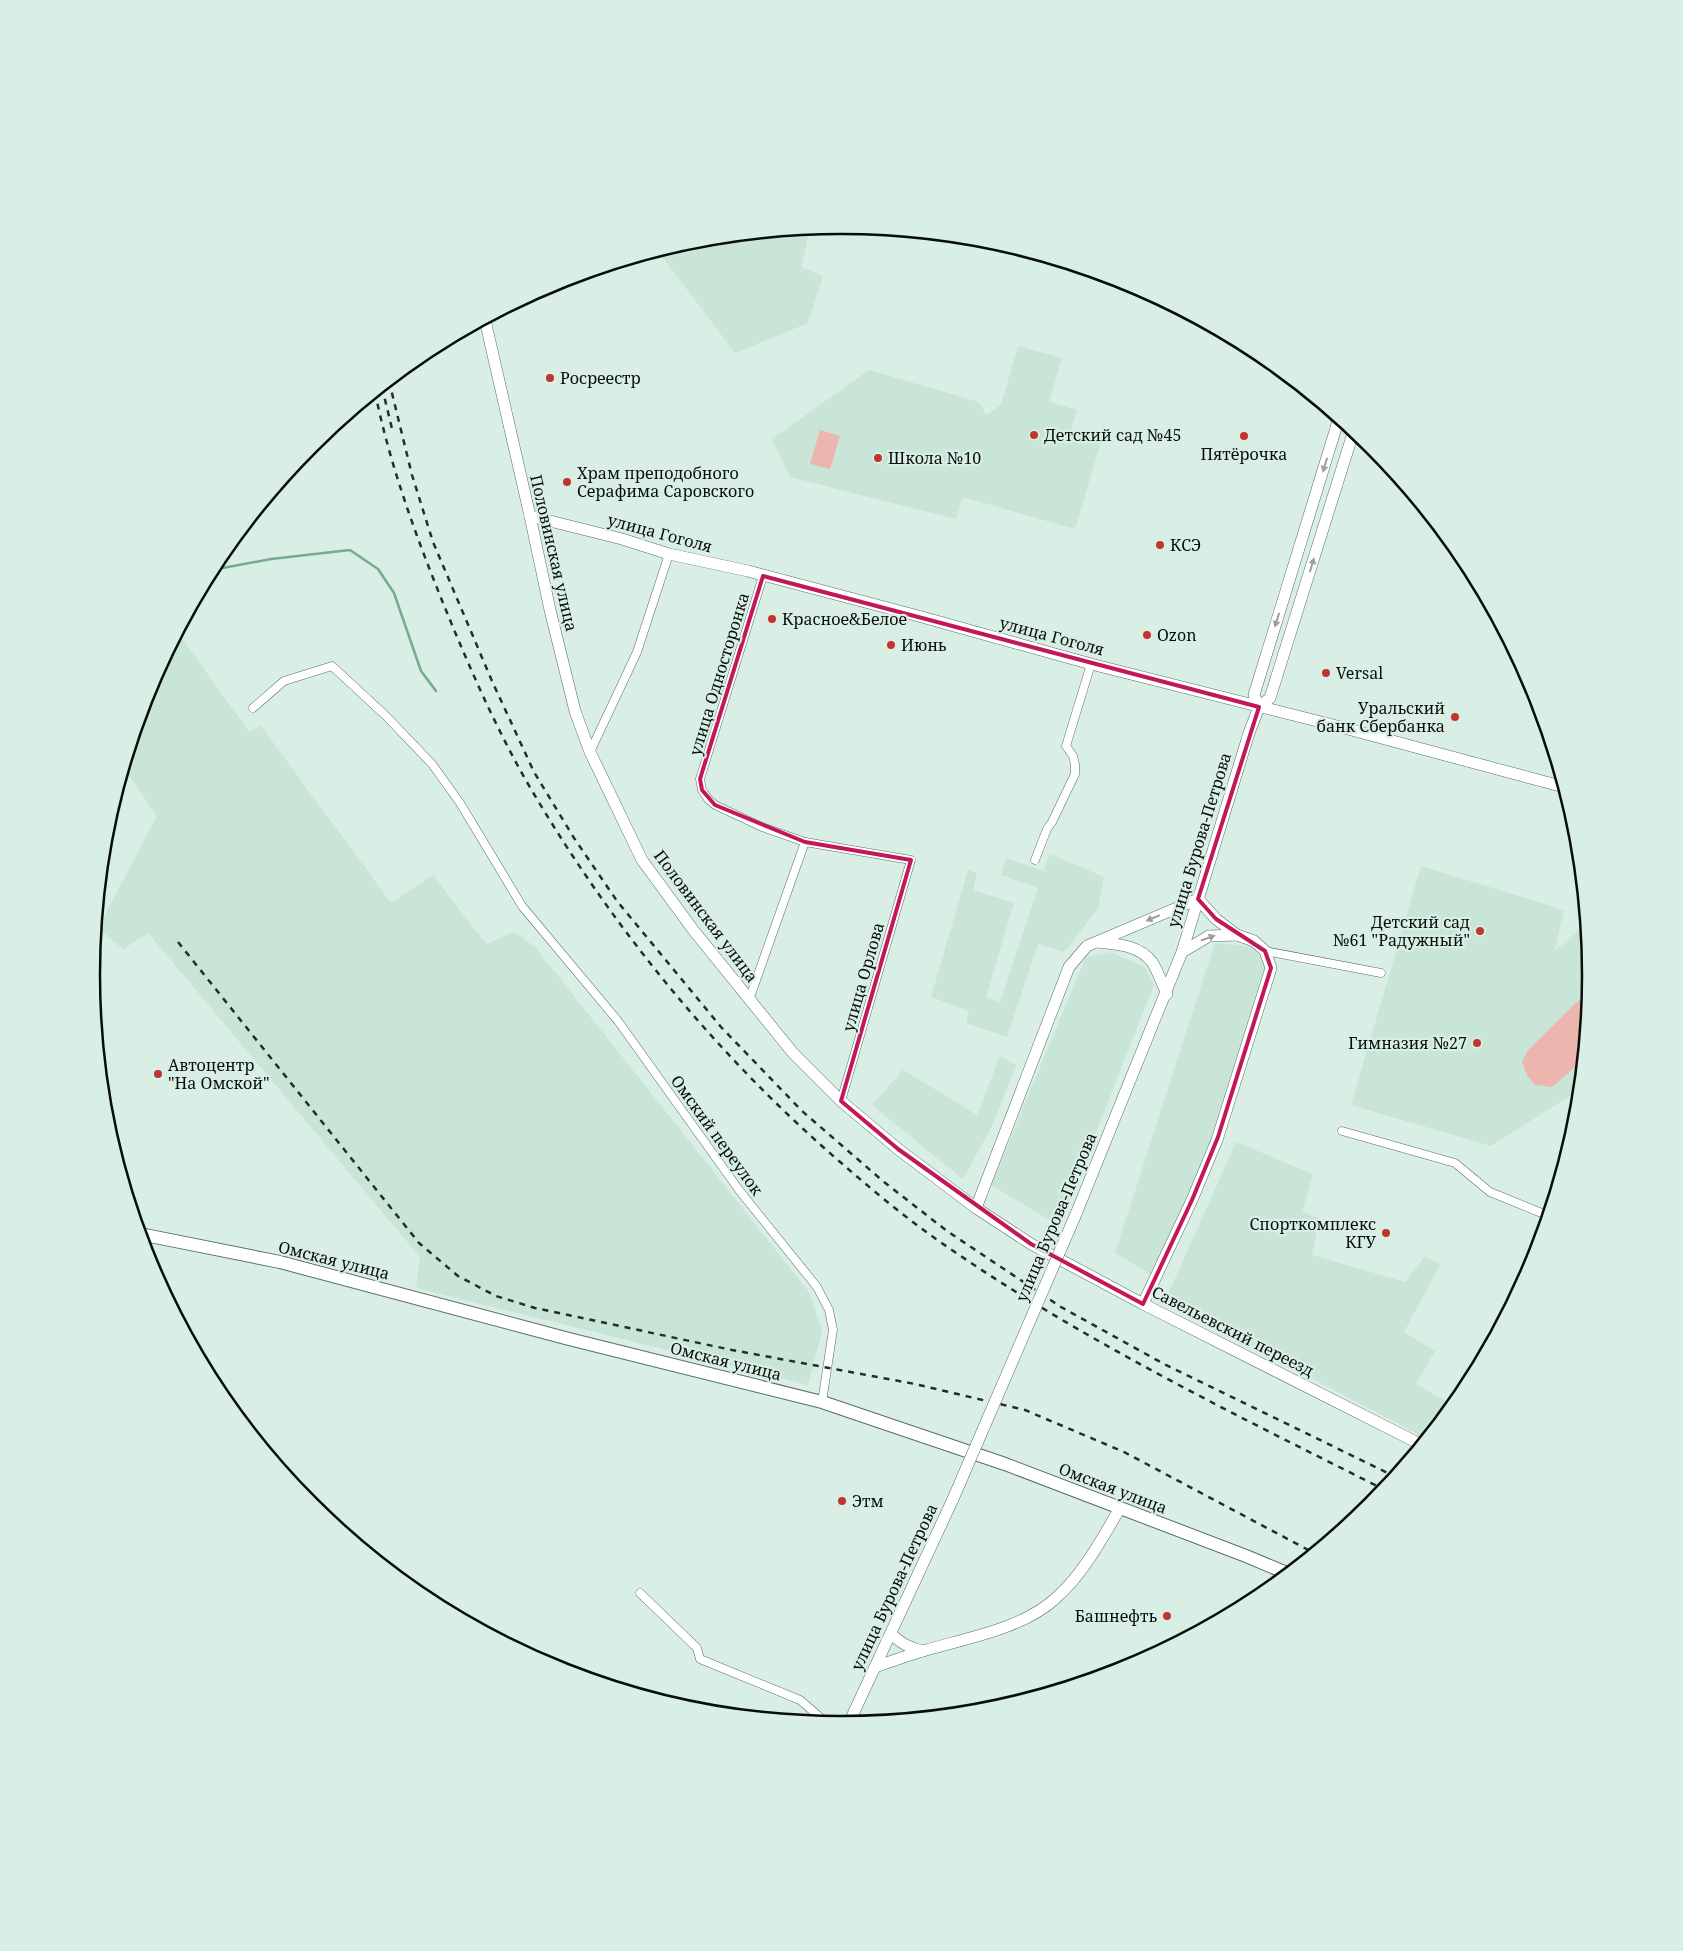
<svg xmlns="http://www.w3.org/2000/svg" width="1683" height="1951" font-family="'Noto Serif',serif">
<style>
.built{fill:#c8e5d7}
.green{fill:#ecb5ae}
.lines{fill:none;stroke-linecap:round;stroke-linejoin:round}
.stream{stroke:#77aa92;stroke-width:2.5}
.street-casing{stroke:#5b6d64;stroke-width:9}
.secondary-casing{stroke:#5b6d64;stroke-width:12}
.primary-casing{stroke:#5b6d64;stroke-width:14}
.street{stroke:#fff;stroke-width:8}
.secondary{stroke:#fff;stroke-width:11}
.primary{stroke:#fff;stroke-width:12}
.rail{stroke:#262e2a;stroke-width:2.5;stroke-dasharray:6 6;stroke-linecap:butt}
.secondary-bridge-casing{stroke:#5b6d64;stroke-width:12;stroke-linecap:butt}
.secondary-bridge{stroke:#fff;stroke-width:11}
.oneway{fill:#9c9f9d}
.marked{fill:none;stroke:#c2185b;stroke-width:4;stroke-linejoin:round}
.poi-dot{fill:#c2342e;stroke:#d9eee4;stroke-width:2}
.labels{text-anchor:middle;stroke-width:4.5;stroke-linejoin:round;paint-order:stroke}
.poi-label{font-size:16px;fill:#080f0b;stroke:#d9eee4;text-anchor:start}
.street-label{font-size:16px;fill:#080f0b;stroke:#d9eee4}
.rim{fill:none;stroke:#080f0b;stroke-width:2.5}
</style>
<rect width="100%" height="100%" fill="#d9eee4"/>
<g class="built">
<polygon points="810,228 801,267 823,276 808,323 735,353 658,251 695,240"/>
<polygon points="1018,346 1062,358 1049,402 1077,410 1071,430 1102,439 1075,529 963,497 956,519 790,477 772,439 869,370 979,402 986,415 1001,405"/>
<polygon points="178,633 249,732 261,726 391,903 433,875 486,944 514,932 535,947 809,1292 822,1331 808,1385 416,1288 420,1257 148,933 123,949 98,928 157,816 124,769 148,688"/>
<polygon points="1050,854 1104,877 1098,908 1064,952 1038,944 1007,1037 966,1023 969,1011 931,997 968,870 977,873 973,890 1014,903 986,997 1000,1003 1038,888 1001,875 1006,858 1043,871"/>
<polygon points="1421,866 1564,910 1554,952 1587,923 1592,975 1581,1089 1491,1146 1351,1105"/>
<polygon points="1215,943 1251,947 1267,963 1214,1136 1152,1275 1115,1253"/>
<polygon points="1110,952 1145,967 1154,985 1059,1226 991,1185 1086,957"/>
<polygon points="1000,1056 1016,1065 993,1124 963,1179 872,1105 903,1070 977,1115"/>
<polygon points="1236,1142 1313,1174 1302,1212 1320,1218 1312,1255 1405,1282 1425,1256 1440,1265 1404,1332 1435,1351 1416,1384 1454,1406 1427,1439 1165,1301"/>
</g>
<g class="green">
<polygon points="820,430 840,436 830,469 810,464"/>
<polygon points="1590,996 1583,1060 1552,1087 1535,1085 1527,1075 1522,1062 1528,1050 1579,1000"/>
</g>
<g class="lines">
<polyline class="stream" points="212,570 271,559 350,550 378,569 394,593 421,671 436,691"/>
<g class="street-casing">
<g id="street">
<polyline points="763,576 700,779 702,790 708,799 715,805 762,827 805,842 911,860 841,1101"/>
<polyline points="253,708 284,681 332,666 386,716 432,764 460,803 522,906 618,1021 739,1190 817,1287 829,1310 833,1330 822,1402"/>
<polyline points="590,752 637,652 669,554"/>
<polyline points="1035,860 1047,829 1052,822 1075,774 1075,764 1073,756 1066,746 1091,664"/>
<polyline points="1265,951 1381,973"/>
<polyline points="749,1000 805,842"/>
<polyline points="1342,1131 1455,1163 1490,1192 1549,1216"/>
<polyline points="640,1593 697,1648 700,1659 800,1700 829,1725"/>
</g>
</g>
<g class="secondary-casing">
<g id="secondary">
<polyline points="485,320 530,516 550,610 575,711 590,752 642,860 694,931 793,1053 841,1101 898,1149 976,1208 1031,1244 1143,1304 1422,1445"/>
<polyline points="530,516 622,539 669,554 748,571 922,617 1091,664 1333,725 1564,787"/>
<polyline points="1259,707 1254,695 1339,418"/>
<path d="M1098,942C1117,944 1139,945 1152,962C1158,971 1162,984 1167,994"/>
<polyline points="1182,952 1209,936 1237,935"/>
<polyline points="976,1208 1069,967 1087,946 1198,899"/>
<polyline points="1076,1214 1182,952 1249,733 1259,707 1270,698 1354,430"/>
<polyline points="1143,1304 1192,1200 1217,1140 1271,968 1265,951 1254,941 1237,935 1216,919 1198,899"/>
<path d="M891,1634C901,1643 909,1648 923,1651"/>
<path d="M875,1667C892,1661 909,1655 926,1650C968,1638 1024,1628 1056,1598C1083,1574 1102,1539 1120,1508"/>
<polyline points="848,1725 953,1499"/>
</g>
</g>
<g class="primary-casing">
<polyline id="primary" points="140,1234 280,1262 569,1339 822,1402 1005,1464 1246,1556 1289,1574"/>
</g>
<use href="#street" class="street"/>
<use href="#secondary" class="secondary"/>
<use href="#primary" class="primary"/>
<g class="rail">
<polyline points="389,381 412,475 433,542 492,681 534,772 574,838 617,901 721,1027 802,1111 884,1182 947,1231 1061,1307 1164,1364 1396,1477"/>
<polyline points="382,387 393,433"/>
<path d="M375,392C389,461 413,528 439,593C464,655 491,718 524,777C607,921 713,1052 839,1161C870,1188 902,1215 936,1239C1077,1338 1232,1413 1385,1490"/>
<polyline points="178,942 419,1243 458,1276 496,1296 535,1308 732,1350 915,1384 1025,1410 1124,1452 1314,1553"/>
</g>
<g class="secondary-bridge-casing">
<polyline id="secondary-bridge" points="953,1499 1076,1214"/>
</g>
<use href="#secondary-bridge" class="secondary-bridge"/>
</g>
<defs><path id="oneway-solid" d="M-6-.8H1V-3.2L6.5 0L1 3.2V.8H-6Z" transform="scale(1.25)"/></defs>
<g class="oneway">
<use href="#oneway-solid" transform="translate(1325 465) rotate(107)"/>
<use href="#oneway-solid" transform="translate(1312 565) rotate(-73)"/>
<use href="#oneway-solid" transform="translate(1277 620) rotate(107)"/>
<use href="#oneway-solid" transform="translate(1153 918) rotate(157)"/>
<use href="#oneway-solid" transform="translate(1208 938) rotate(-19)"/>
</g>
<path class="marked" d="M763,576L1259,707L1198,899L1216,919L1265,951L1271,968L1218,1137L1192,1200L1143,1304L1031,1244L898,1149L841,1101L911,860L805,842L715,805L702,790L700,779Z"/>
<g class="poi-dot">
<circle cx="550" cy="378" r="5"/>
<circle cx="1034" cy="435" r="5"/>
<circle cx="1244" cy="436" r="5"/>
<circle cx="878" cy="458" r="5"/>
<circle cx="567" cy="482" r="5"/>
<circle cx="1160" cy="545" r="5"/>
<circle cx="772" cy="619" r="5"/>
<circle cx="1147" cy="635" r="5"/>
<circle cx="891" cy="645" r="5"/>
<circle cx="1326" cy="673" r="5"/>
<circle cx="1455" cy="717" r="5"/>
<circle cx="1480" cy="931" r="5"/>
<circle cx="1477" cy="1043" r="5"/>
<circle cx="158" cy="1074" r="5"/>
<circle cx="1386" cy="1233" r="5"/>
<circle cx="842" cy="1501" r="5"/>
<circle cx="1167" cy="1616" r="5"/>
</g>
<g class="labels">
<g class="poi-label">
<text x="560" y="384">Росреестр</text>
<text x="1044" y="441">Детский сад №45</text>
<text x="1244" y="460" text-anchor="middle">Пятёрочка</text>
<text x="888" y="464">Школа №10</text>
<text x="577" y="479">Храм преподобного<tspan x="577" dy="18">Серафима Саровского</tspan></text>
<text x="1170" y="551">КСЭ</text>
<text x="782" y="625">Красное&amp;Белое</text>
<text x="1157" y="641">Ozon</text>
<text x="901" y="651">Июнь</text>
<text x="1336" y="679">Versal</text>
<text x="1445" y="714" text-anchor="end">Уральский<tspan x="1445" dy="18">банк Сбербанка</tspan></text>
<text x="1470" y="928" text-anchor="end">Детский сад<tspan x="1470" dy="18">№61 "Радужный"</tspan></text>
<text x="1467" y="1049" text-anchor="end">Гимназия №27</text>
<text x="168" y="1071">Автоцентр<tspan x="168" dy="18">"На Омской"</tspan></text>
<text x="1376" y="1230" text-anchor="end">Спорткомплекс<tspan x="1376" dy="18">КГУ</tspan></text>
<text x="852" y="1507">Этм</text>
<text x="1157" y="1622" text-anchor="end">Башнефть</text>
</g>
<g class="street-label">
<text transform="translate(660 533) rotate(15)" y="6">улица Гоголя</text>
<text transform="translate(554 553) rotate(77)" y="6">Половинская улица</text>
<text transform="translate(1052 636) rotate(15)" y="6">улица Гоголя</text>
<text transform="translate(719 674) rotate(-73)" y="6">улица Односторонка</text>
<text transform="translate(1199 840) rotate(-73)" y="6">улица Бурова-Петрова</text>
<text transform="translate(706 916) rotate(53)" y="6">Половинская улица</text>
<text transform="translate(863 977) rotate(-74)" y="6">улица Орлова</text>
<text transform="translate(717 1135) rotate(54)" y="6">Омский переулок</text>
<text transform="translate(1056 1217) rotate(-67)" y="6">улица Бурова-Петрова</text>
<text transform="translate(334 1260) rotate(14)" y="6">Омская улица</text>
<text transform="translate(1233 1331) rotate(27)" y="6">Савельевский переезд</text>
<text transform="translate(726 1361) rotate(14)" y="6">Омская улица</text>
<text transform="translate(1113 1488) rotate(21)" y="6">Омская улица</text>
<text transform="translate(894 1587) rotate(-65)" y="6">улица Бурова-Петрова</text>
</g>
</g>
<path d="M0 0H1683V1951H0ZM100 975a741 741 0 1 1 1482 0a741 741 0 1 1-1482 0Z" fill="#d9eee4" fill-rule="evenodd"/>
<path class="rim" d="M100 975a741 741 0 1 1 1482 0a741 741 0 1 1-1482 0Z"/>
</svg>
